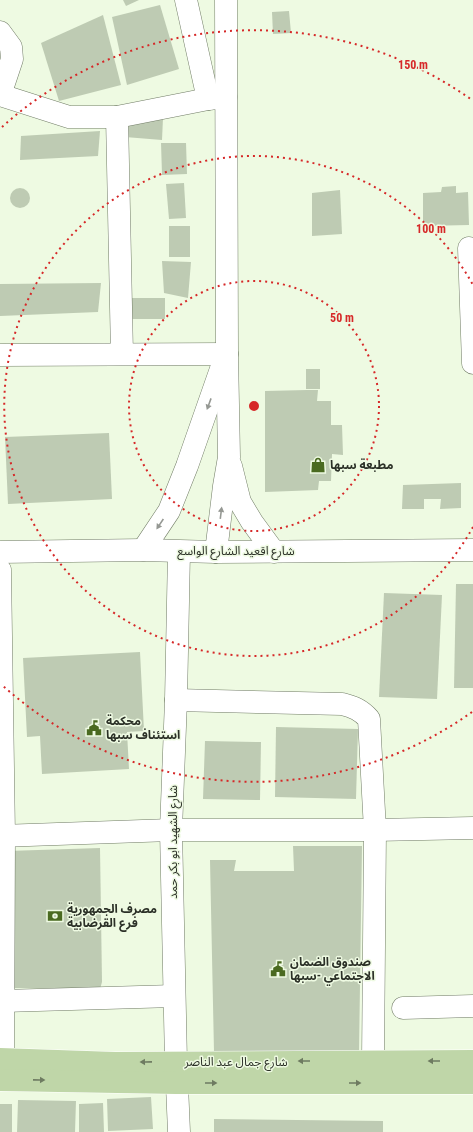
<svg xmlns="http://www.w3.org/2000/svg" width="473" height="1132" font-family="'Roboto Condensed','Noto Sans Arabic',sans-serif">
<style>
.building{fill:#becbb3}
.lines{fill:none;stroke-linecap:round;stroke-linejoin:round}
.minor-casing{stroke:#717c66;stroke-width:23}
.major-casing{stroke:#fff;stroke-width:23}
.minor{stroke:#fff;stroke-width:22}
.major{stroke:#bfd6a8;stroke-width:22}
.oneway{fill:#959893}
.oneway2{fill:#6e7b61}
.ring{fill:none;stroke:#d62828;stroke-width:2;stroke-dasharray:2 4}
.labels{text-anchor:middle;stroke-width:3;stroke-linejoin:round;paint-order:stroke}
.poi-label{font-size:12px;font-weight:bold;fill:#2b3027;stroke:#eefae2;text-anchor:start}
.street-label{font-size:12px;fill:#2b3027;stroke:#eefae2}
.centre{fill:#d62828;stroke:#eefae2;stroke-width:2}
.ring-label{font-size:12px;text-anchor:middle;font-weight:bold;fill:#d62828;stroke:#eefae2;stroke-width:3;stroke-linejoin:round;paint-order:stroke}
</style>
<rect width="100%" height="100%" fill="#eefae2"/>
<g class="building">
<polygon points="123,0 139,0 126,6"/>
<polygon points="160,5 179,69 127,85 112,17"/>
<polygon points="289,11 291,33 273,34 272,12"/>
<polygon points="103,15 121,85 59,101 41,43"/>
<polygon points="126,115 163,118 162,140 125,137"/>
<polygon points="100,131 98,156 20,160 21,136"/>
<polygon points="161,143 186,143 187,174 162,175"/>
<polygon points="184,183 186,218 169,219 166,184"/>
<polygon points="456,186 456,193 468,192 469,225 423,226 423,193 441,192 442,187"/>
<circle cx="20" cy="198" r="10"/>
<polygon points="340,190 342,234 312,236 312,193"/>
<rect x="169" y="226" width="21" height="31"/>
<polygon points="162,261 191,262 188,298 164,293"/>
<polygon points="101,283 98,312 0,316 0,284"/>
<rect x="126" y="298" width="39" height="21"/>
<rect x="306" y="369" width="14" height="20"/>
<polygon points="307,390 318,390 317,401 331,401 331,425 342,425 343,455 332,454 331,481 319,481 318,490 265,492 265,391"/>
<polygon points="109,433 112,499 8,504 5,437"/>
<polygon points="461,483 461,508 440,509 441,499 424,499 424,509 402,509 403,485"/>
<polygon points="456,584 473,584 473,688 454,688"/>
<polygon points="384,593 442,595 437,699 379,697"/>
<polygon points="140,652 144,731 127,732 129,769 42,774 40,736 27,737 23,658"/>
<polygon points="276,727 358,729 356,799 275,797"/>
<polygon points="205,741 261,742 260,800 203,799"/>
<polygon points="293,846 362,846 359,1054 214,1052 210,860 236,860 234,871 294,871"/>
<polygon points="100,848 102,982 100,989 11,988 7,851"/>
<polygon points="151,1097 153,1129 108,1131 107,1099"/>
<polygon points="18,1100 76,1101 75,1132 17,1132"/>
<polygon points="103,1103 104,1132 79,1132 79,1104"/>
<rect x="0" y="1104" width="12" height="28"/>
<polygon points="214,1119 383,1121 383,1132 214,1132"/>
</g>
<g class="lines">
<g class="minor-casing">
<g id="minor">
<polyline points="186,0 208,99"/>
<polyline points="0,32 11,47 12,59 0,95"/>
<polyline points="0,95 69,117 117,117 208,99 226,97"/>
<polyline points="117,117 122,354"/>
<polyline points="469,248 473,363"/>
<polyline points="0,355 227,354"/>
<polyline points="231,466 240,502 252,522 274,552"/>
<polyline points="143,550 169,511 187,466 222,366"/>
<polyline points="0,552 143,550 216,552 473,550"/>
<polyline points="179,552 176,700 171,830 176,1062 179,1132"/>
<polyline points="216,552 224,486 229,457 227,354 226,0"/>
<polyline points="0,570 4,836 3,1059"/>
<path d="M176,700L342,704C354,707 361,710 369,719L375,830L373,1061"/>
<polyline points="0,836 171,830 375,830 473,828"/>
<polyline points="3,1001 174,996"/>
<polyline points="403,1008 473,1006"/>
</g>
</g>
<g class="major-casing">
<g id="major">
<polyline points="0,1059 115,1063 473,1061"/>
<polyline points="0,1080 176,1083 473,1083"/>
</g>
</g>
<use href="#minor" class="minor"/>
<use href="#major" class="major"/>
</g>
<defs><path id="oneway-solid" d="M-6-.8H1V-3.2L6.5 0L1 3.2V.8H-6Z"/></defs>
<g class="oneway">
<use href="#oneway-solid" transform="translate(209 404) rotate(110)"/>
<use href="#oneway-solid" transform="translate(221 513) rotate(-83)"/>
<use href="#oneway-solid" transform="translate(160 524) rotate(124)"/>
</g>
<g class="oneway2">
<use href="#oneway-solid" transform="translate(304 1061) rotate(180)"/>
<use href="#oneway-solid" transform="translate(434 1061) rotate(180)"/>
<use href="#oneway-solid" transform="translate(146 1062) rotate(179)"/>
<use href="#oneway-solid" transform="translate(39 1080) rotate(1)"/>
<use href="#oneway-solid" transform="translate(211 1083)"/>
<use href="#oneway-solid" transform="translate(355 1083)"/>
</g>
<g class="ring">
<circle cx="254" cy="406" r="125"/>
<path d="M473 527A250 250 0 1 1 473 285"/>
<path d="M472 712A376 376 0 0 1 2 685M2 127A376 376 0 0 1 472 100"/>
</g>
<defs>
<g id="shop-bare" transform="scale(1.2)"><path d="M-5-2.5h2.3a2.7 3.5 0 0 1 5.4 0H5L5.5 6h-11ZM-1.5-2.5h3a1.5 2.3 0 0 0-3 0Z" fill="#4a6a20" stroke="#eefae2" stroke-width="2.5" paint-order="stroke"/></g>
<g id="civic-bare" transform="scale(1.2)"><path d="M-.6-6.5H3V-4.5H.6V-3L4-1V1h2V6H-6V1h2V-1L-.6-3ZM-1.2 2.5V6h2.4V2.5Z" fill="#4a6a20" stroke="#eefae2" stroke-width="2.5" paint-order="stroke"/></g>
<g id="bank-bare" transform="scale(1.2)"><path d="M-6-4H6V4H-6ZM0-2.3a2.3 2.3 0 1 0 0 4.6a2.3 2.3 0 1 0 0-4.6Z" fill="#4a6a20" stroke="#eefae2" stroke-width="2.5" paint-order="stroke"/></g>
</defs>
<g fill-rule="evenodd">
<use href="#shop-bare" x="318" y="465"/>
<use href="#civic-bare" x="94" y="728"/>
<use href="#bank-bare" x="55" y="916"/>
<use href="#civic-bare" x="278" y="969"/>
</g>
<g class="labels">
<g class="poi-label">
<text x="330" y="469">مطبعة سبها</text>
<text x="106" y="725">محكمة<tspan x="106" dy="14">استئناف سبها</tspan></text>
<text x="67" y="913">مصرف الجمهورية<tspan x="67" dy="14">فرع القرضابية</tspan></text>
<text x="290" y="966">صندوق الضمان<tspan x="290" dy="14">الاجتماعي -سبها</tspan></text>
</g>
<g class="street-label">
<text x="236" y="555">شارع اقعيد الشارع الواسع</text>
<text transform="translate(173 842) rotate(-90)" y="4">شارع الشهيد ابو بكر حمد</text>
<text x="236" y="1066">شارع جمال عبد الناصر</text>
</g>
</g>
<circle cx="254" cy="406" r="6" class="centre"/>
<g class="ring-label">
<text x="413" y="69">150 m</text>
<text x="431" y="233">100 m</text>
<text x="342" y="322">50 m</text>
</g>
</svg>
